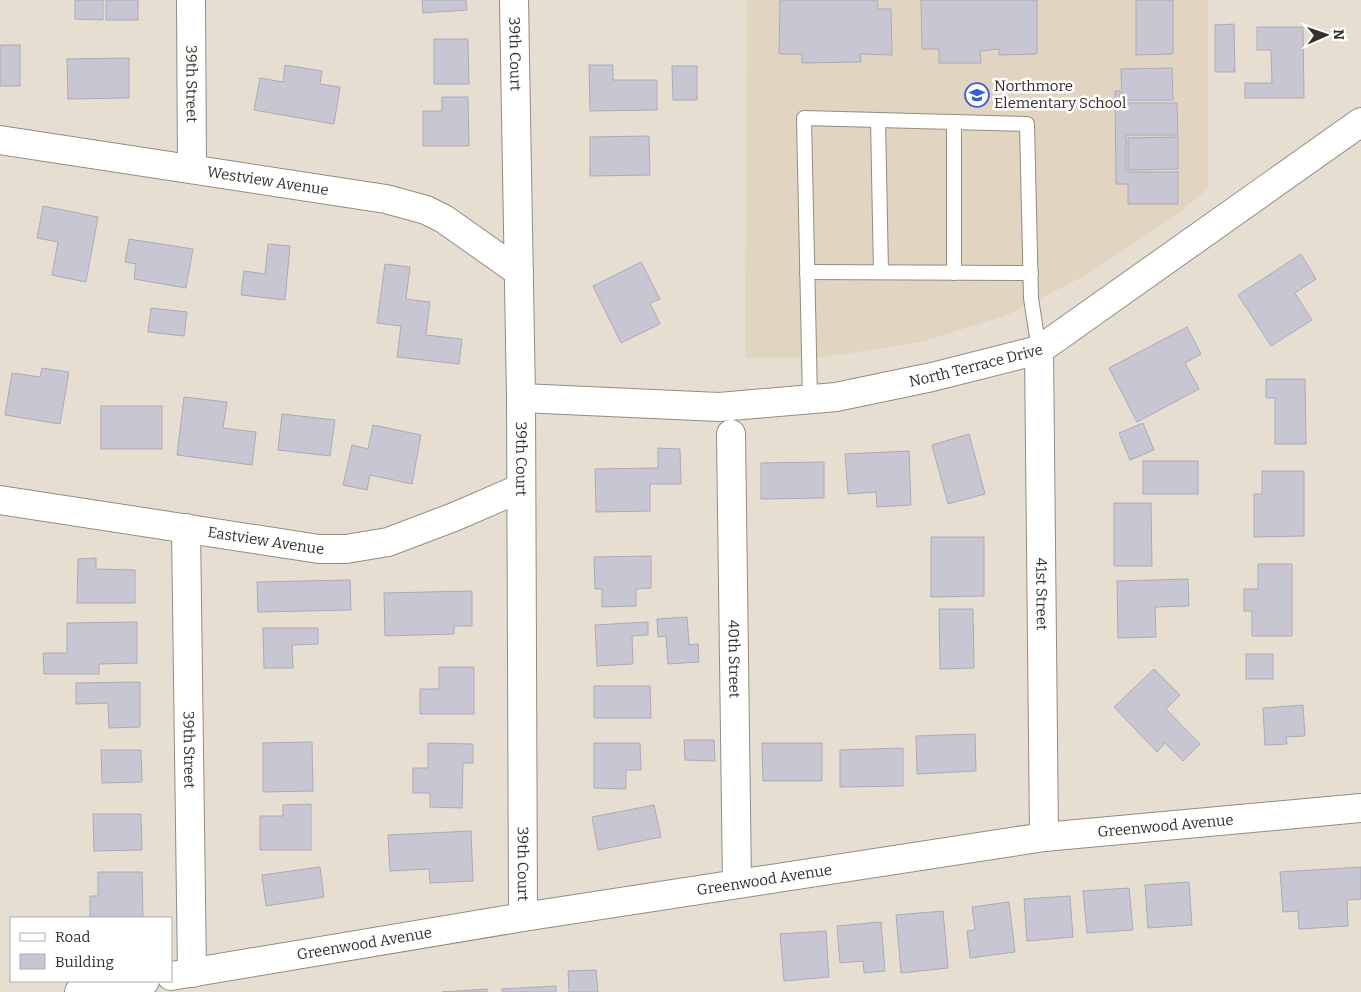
<svg xmlns="http://www.w3.org/2000/svg" width="1361" height="992" font-family="Bitter,serif">
<style>
.built{fill:#e1d4c1}
.building{fill:#c9c6d4;stroke:#adaab8}
.lines{fill:none;stroke-linecap:round;stroke-linejoin:round}
.service-casing{stroke:#948c80;stroke-width:16}
.minor-casing{stroke:#948c80;stroke-width:30}
.tertiary-casing{stroke:#948c80;stroke-width:30}
.service{stroke:#fff;stroke-width:14}
.minor{stroke:#fff;stroke-width:28}
.tertiary{stroke:#fff;stroke-width:28}
.labels{text-anchor:middle;stroke-width:5;stroke-linejoin:round;paint-order:stroke}
.street-label{font-size:15px;fill:#34312c;stroke:#fff}
.poi-label{font-size:15px;fill:#34312c;stroke:#fff;text-anchor:start}
</style>
<rect width="100%" height="100%" fill="#e7ded2"/>
<polygon class="built" points="747,0 1208,0 1208,189 1172,218 1086,275 1009,314 922,342 818,358 745,358"/>
<g class="building">
<polygon points="75,0 103,0 103,20 75,19"/>
<rect x="106" y="0" width="32" height="20"/>
<polygon points="422,0 466,0 467,10 423,13"/>
<polygon points="780,0 877,0 878,9 891,9 892,55 860,54 861,62 802,63 802,54 779,54"/>
<polygon points="921,0 1037,0 1037,54 999,55 999,49 980,51 981,63 939,63 939,49 922,49"/>
<polygon points="1136,0 1173,0 1173,54 1136,55"/>
<polygon points="1234,24 1235,72 1215,72 1215,25"/>
<polygon points="1257,27 1303,27 1304,98 1245,98 1245,83 1272,83 1271,50 1257,50"/>
<polygon points="434,39 468,39 469,84 434,84"/>
<rect x="0" y="45" width="20" height="41"/>
<polygon points="129,58 129,98 68,99 67,59"/>
<polygon points="285,65 322,71 320,84 340,87 334,124 254,110 260,78 283,82"/>
<polygon points="589,65 613,65 613,80 657,80 657,110 590,111"/>
<polygon points="672,66 697,66 697,100 673,100"/>
<polygon points="1172,68 1173,100 1122,100 1121,69"/>
<polygon points="1115,91 1120,91 1120,103 1177,103 1178,135 1126,135 1126,172 1178,172 1178,204 1128,204 1128,184 1116,184"/>
<polygon points="442,97 468,97 469,146 423,146 423,111 442,111"/>
<polygon points="649,136 650,175 590,176 590,137"/>
<polygon points="1178,137 1178,169 1128,170 1128,138"/>
<polygon points="43,206 98,217 86,282 52,275 58,242 37,238"/>
<polygon points="129,239 193,249 186,288 134,279 136,264 125,262"/>
<polygon points="268,244 290,246 285,300 241,295 244,271 265,274"/>
<polygon points="1301,254 1316,279 1295,293 1312,320 1271,346 1238,295"/>
<polygon points="641,262 660,299 650,303 660,324 621,343 593,286"/>
<polygon points="385,264 410,267 406,299 430,302 426,335 462,339 459,364 397,357 401,326 377,323"/>
<polygon points="151,308 187,312 184,336 148,332"/>
<polygon points="1187,327 1201,354 1185,363 1199,389 1137,422 1109,368"/>
<polygon points="42,368 69,372 60,424 5,415 12,373 40,377"/>
<polygon points="1266,379 1305,379 1306,444 1275,444 1275,398 1266,398"/>
<polygon points="184,397 227,402 223,428 256,432 252,465 177,455"/>
<rect x="101" y="406" width="61" height="43"/>
<polygon points="282,414 335,420 330,456 278,450"/>
<polygon points="1143,423 1154,450 1130,460 1119,433"/>
<polygon points="373,425 421,435 412,484 370,475 367,490 343,485 352,445 368,449"/>
<polygon points="969,434 985,494 948,504 932,445"/>
<polygon points="658,448 680,449 681,484 650,484 650,511 596,512 595,469 658,468"/>
<polygon points="909,451 911,505 877,507 876,492 848,494 845,454"/>
<rect x="1143" y="461" width="55" height="33"/>
<polygon points="824,462 824,498 761,499 761,463"/>
<polygon points="1262,471 1304,471 1304,536 1254,537 1254,494 1262,494"/>
<polygon points="1114,503 1151,503 1152,566 1114,566"/>
<polygon points="931,537 984,537 984,596 931,597"/>
<polygon points="651,556 651,588 636,589 636,606 602,607 602,589 595,589 594,557"/>
<polygon points="96,558 96,569 135,570 135,603 77,603 78,559"/>
<polygon points="1258,564 1292,564 1292,636 1252,636 1252,611 1244,611 1244,589 1258,589"/>
<polygon points="1188,579 1189,606 1155,607 1156,637 1118,638 1117,581"/>
<polygon points="350,580 351,610 258,612 257,582"/>
<polygon points="472,591 472,626 454,626 454,634 385,636 384,593"/>
<polygon points="939,609 973,609 974,668 940,669"/>
<polygon points="687,617 689,645 698,644 699,662 668,664 666,636 658,637 657,619"/>
<polygon points="137,622 137,663 99,664 99,674 44,674 43,653 67,653 67,623"/>
<polygon points="648,622 648,635 632,636 633,664 597,666 595,625"/>
<polygon points="263,628 318,628 318,644 292,645 293,668 264,668"/>
<rect x="1246" y="654" width="27" height="25"/>
<polygon points="439,667 474,667 474,714 420,714 420,689 439,689"/>
<polygon points="1154,669 1180,695 1166,709 1200,744 1183,761 1165,743 1157,752 1114,707"/>
<polygon points="140,682 140,727 109,728 108,703 76,704 76,683"/>
<polygon points="594,686 650,686 651,718 594,718"/>
<polygon points="1303,705 1305,736 1286,737 1287,744 1265,745 1263,708"/>
<polygon points="975,734 976,771 917,774 916,736"/>
<polygon points="684,740 714,740 715,761 685,760"/>
<polygon points="312,742 313,791 263,792 263,743"/>
<polygon points="428,743 473,744 473,763 463,763 462,808 430,807 430,793 413,793 413,768 428,768"/>
<polygon points="594,743 640,743 641,770 626,770 626,789 594,788"/>
<polygon points="762,743 822,743 822,781 763,781"/>
<polygon points="903,748 903,786 840,787 840,750"/>
<polygon points="101,750 141,750 142,782 102,783"/>
<polygon points="311,804 311,850 260,850 260,816 283,816 283,805"/>
<polygon points="654,805 661,837 598,850 592,817"/>
<polygon points="93,814 141,814 142,850 94,851"/>
<polygon points="471,831 473,881 430,883 429,869 390,871 388,835"/>
<polygon points="320,867 324,897 266,906 262,875"/>
<polygon points="1361,867 1361,899 1347,900 1348,926 1299,929 1298,911 1283,912 1280,872"/>
<polygon points="98,872 142,872 143,918 90,918 90,896 98,896"/>
<polygon points="1189,882 1192,925 1148,928 1145,885"/>
<polygon points="1129,888 1133,930 1087,933 1083,891"/>
<polygon points="1070,896 1073,937 1027,941 1024,899"/>
<polygon points="1009,902 1015,952 970,958 967,931 975,930 972,907"/>
<polygon points="943,911 948,968 901,973 896,915"/>
<polygon points="881,922 885,971 864,973 863,961 840,963 837,926"/>
<polygon points="826,931 829,977 784,981 780,934"/>
<polygon points="596,970 598,992 569,992 568,971"/>
<polygon points="556,986 556,992 502,992 502,989"/>
<polygon points="487,989 487,992 442,992"/>
</g>
<g class="lines">
<g class="service-casing">
<g id="service">
<polyline points="878,120 881,272"/>
<polyline points="807,272 1031,273"/>
<polyline points="954,273 954,122"/>
<polyline points="810,399 804,118 1027,124 1031,298 1039,350"/>
</g>
</g>
<g class="minor-casing">
<g id="minor">
<path id="s1" d="M191,0L192,168"/>
<path id="s2" d="M514,0L521,398L523,917"/>
<path id="s3" d="M0,140L386,199L426,210L444,219L519,272"/>
<path id="s4" d="M1039,350L1044,837"/>
<path id="s5" d="M521,398L719,407L836,397L932,377L1039,350L1361,122"/>
<path id="s6" d="M731,434L737,884"/>
<path id="s7" d="M0,500L319,549H346L388,542L454,517L521,488"/>
<path id="s8" d="M186,528L192,973"/>
</g>
</g>
<g class="tertiary-casing">
<g id="tertiary">
<path id="s9" d="M171,976L523,917L1044,837L1361,808"/>
<polyline points="79,992 145,981"/>
</g>
</g>
<use href="#service" class="service"/>
<use href="#minor" class="minor"/>
<use href="#tertiary" class="tertiary"/>
</g>
<defs>
<g id="school-ring" transform="scale(1.25)"><circle r="9.5" fill="#fff" stroke="#3a5dcf" stroke-width="1.5"/><path d="M0-5L7-2L0 1L-7-2ZM-4 1L0 2.5L4 1V4Q0 6-4 4Z" fill="#3a5dcf"/></g>
</defs>
<g fill-rule="evenodd">
<use href="#school-ring" x="977" y="95"/>
</g>
<g class="labels">
<g class="street-label">
<text dy="5" stroke="none"><textPath href="#s2" startOffset="54">39th Court</textPath></text>
<text dy="5" stroke="none"><textPath href="#s1" startOffset="84">39th Street</textPath></text>
<text dy="5" stroke="none"><textPath href="#s3" startOffset="271">Westview Avenue</textPath></text>
<text dy="5" stroke="none"><textPath href="#s5" startOffset="459">North Terrace Drive</textPath></text>
<text dy="5" stroke="none"><textPath href="#s2" startOffset="459">39th Court</textPath></text>
<text dy="5" stroke="none"><textPath href="#s7" startOffset="269">Eastview Avenue</textPath></text>
<text dy="5" stroke="none"><textPath href="#s4" startOffset="244">41st Street</textPath></text>
<text dy="5" stroke="none"><textPath href="#s6" startOffset="225">40th Street</textPath></text>
<text dy="5" stroke="none"><textPath href="#s8" startOffset="222">39th Street</textPath></text>
<text dy="5" stroke="none"><textPath href="#s9" startOffset="1006">Greenwood Avenue</textPath></text>
<text dy="5" stroke="none"><textPath href="#s2" startOffset="864">39th Court</textPath></text>
<text dy="5" stroke="none"><textPath href="#s9" startOffset="601">Greenwood Avenue</textPath></text>
<text dy="5" stroke="none"><textPath href="#s9" startOffset="196">Greenwood Avenue</textPath></text>
</g>
<g class="poi-label">
<text x="994" y="91">Northmore<tspan x="994" dy="17">Elementary School</tspan></text>
</g>
</g>
<rect x="10" y="917" width="162" height="65" fill="#ffffff" stroke="#aeadab"/>
<rect x="20" y="933" width="25" height="8" fill="#ffffff" stroke="#aeadab"/>
<text x="55" y="942" font-size="15" fill="#34312c">Road</text>
<rect x="20" y="954" width="25" height="15" fill="#c9c6d4" stroke="#aeadab"/>
<text x="55" y="967" font-size="15" fill="#34312c">Building</text>
<g transform="translate(1326 35) rotate(88)" stroke="#ffffff" stroke-width="4" paint-order="stroke">
<path d="M0-4L9 19L0 12L-9 19Z" fill="#34312c"/>
<text y="-8" font-size="14" font-weight="bold" text-anchor="middle" fill="#34312c">N</text>
</g>
</svg>
